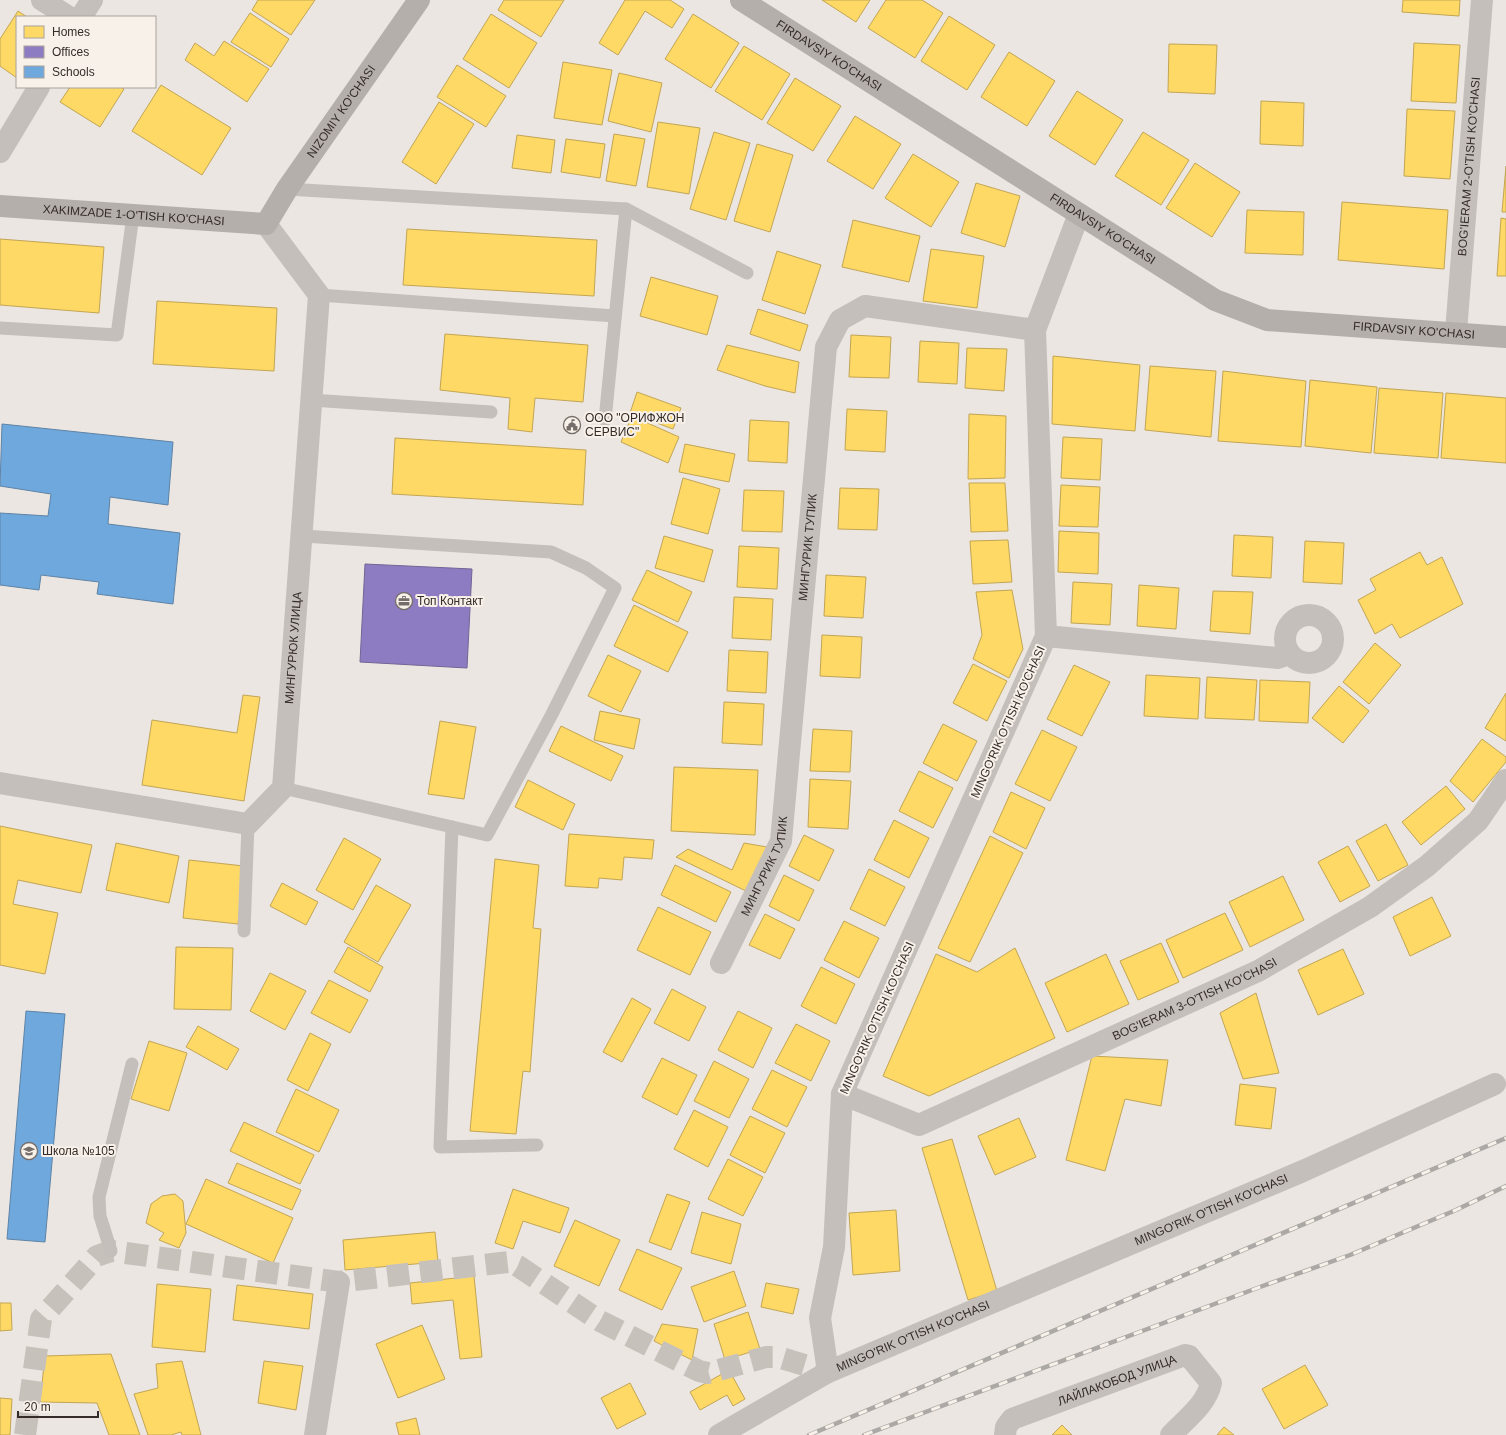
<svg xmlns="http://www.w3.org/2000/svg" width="1506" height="1435" font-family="Arial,sans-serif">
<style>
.homes{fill:#ffd966;stroke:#c2a554}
.offices{fill:#8e7cc3;stroke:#736495}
.schools{fill:#6fa8dc;stroke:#5e83a6}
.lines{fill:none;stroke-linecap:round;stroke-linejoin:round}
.street-tunnel{stroke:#c7c1bc;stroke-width:22;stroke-dasharray:22 11;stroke-linecap:butt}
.lane{stroke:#c4bfbb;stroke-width:13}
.street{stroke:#c4bfbb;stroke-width:22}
.secondary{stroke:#b5afab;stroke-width:22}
.rail-casing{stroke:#aca8a5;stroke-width:4.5}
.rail{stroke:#f7f1e9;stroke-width:3;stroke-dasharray:9;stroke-linecap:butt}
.labels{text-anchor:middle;stroke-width:4;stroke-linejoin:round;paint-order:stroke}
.street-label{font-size:12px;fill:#352c29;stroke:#f7f1e9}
.poi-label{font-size:12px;fill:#352c29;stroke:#f7f1e9;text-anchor:start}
</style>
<rect width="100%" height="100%" fill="#ebe6e1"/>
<g class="homes">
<polygon points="258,0 315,0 291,35 252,10"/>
<polygon points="504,0 564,0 541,37 498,10"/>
<polygon points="625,0 670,0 684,9 672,28 645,11 618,55 599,43"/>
<polygon points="822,0 870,0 856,22"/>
<polygon points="886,0 922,0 943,13 915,58 868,28"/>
<polygon points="1403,0 1460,0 1459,16 1402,12"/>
<polygon points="18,11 27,17 17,17 17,78 0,66 0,39"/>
<polygon points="250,13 289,39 271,67 231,42"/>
<polygon points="491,14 537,43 509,88 463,59"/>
<polygon points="693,14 739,43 711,88 665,59"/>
<polygon points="949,16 995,45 967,90 921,61"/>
<polygon points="224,41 269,69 247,102 185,60 195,43 214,56"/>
<polygon points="1414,43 1460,45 1456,103 1411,101"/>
<polygon points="1169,44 1217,45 1215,94 1168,92"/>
<polygon points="744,46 790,74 762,120 715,91"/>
<polygon points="1009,52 1055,81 1027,126 981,97"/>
<polygon points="563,62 612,70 602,125 554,118"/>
<polygon points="457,65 506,96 486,127 437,97"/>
<polygon points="619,73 662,83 651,132 608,121"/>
<polygon points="795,78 841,106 813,151 767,123"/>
<polygon points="161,85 231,128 202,175 132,131"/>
<polygon points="70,87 121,87 124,89 100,127 60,102"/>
<polygon points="1077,91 1123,120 1095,165 1049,136"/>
<polygon points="1261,101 1304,103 1303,146 1260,144"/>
<polygon points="439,102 474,124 436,184 402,162"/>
<polygon points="1407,109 1455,111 1450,179 1404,176"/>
<polygon points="855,116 901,144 873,189 827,161"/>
<polygon points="658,122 700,128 689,194 647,187"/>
<polygon points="714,132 750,143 726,220 690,209"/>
<polygon points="1143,132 1189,160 1161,205 1115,176"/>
<polygon points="614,134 645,139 636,186 606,181"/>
<polygon points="517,135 555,140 551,173 512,168"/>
<polygon points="566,139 605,144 600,178 561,172"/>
<polygon points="757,144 793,155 770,232 734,221"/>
<polygon points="913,154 959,182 931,227 885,198"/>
<polygon points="1195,163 1240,192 1212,237 1166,208"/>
<polygon points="1506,166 1506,212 1502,212"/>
<polygon points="976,183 1020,196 1005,247 961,233"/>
<polygon points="1342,202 1448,210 1444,269 1338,260"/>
<polygon points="1247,210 1304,212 1303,255 1245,253"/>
<polygon points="1501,218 1506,219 1506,276 1497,276"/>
<polygon points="853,220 920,236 909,282 842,267"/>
<polygon points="407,229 597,240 594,296 403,285"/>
<polygon points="0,239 104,247 99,313 0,305"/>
<polygon points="931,249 984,256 977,308 923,301"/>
<polygon points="777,251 821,265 805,314 762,300"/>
<polygon points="651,277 718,296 707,335 640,316"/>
<polygon points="157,301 277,308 274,371 153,364"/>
<polygon points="758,309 808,325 800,351 750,334"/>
<polygon points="445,334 588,345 583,402 535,398 532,432 508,429 510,398 440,390"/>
<polygon points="851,335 891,337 889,378 849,377"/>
<polygon points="920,341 959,343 957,384 918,382"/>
<polygon points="727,345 799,362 795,393 765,386 717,370"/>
<polygon points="967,348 1007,349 1004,391 965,388"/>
<polygon points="1053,356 1140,365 1135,431 1052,424"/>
<polygon points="1150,366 1216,371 1211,437 1145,430"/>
<polygon points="1223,371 1306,381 1301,447 1218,441"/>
<polygon points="1310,380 1377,387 1371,453 1305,446"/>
<polygon points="1379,388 1443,393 1438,458 1374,453"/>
<polygon points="637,392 681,408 673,429 630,413"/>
<polygon points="1446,393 1506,398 1506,463 1441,458"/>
<polygon points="847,409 887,411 885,452 845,450"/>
<polygon points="969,414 1006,416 1005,478 968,479"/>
<polygon points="632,416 679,437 668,463 621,442"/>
<polygon points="750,420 789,422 787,463 748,461"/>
<polygon points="1063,437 1102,439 1100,480 1061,478"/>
<polygon points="395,438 586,450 583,505 392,494"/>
<polygon points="685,444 735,454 729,482 679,472"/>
<polygon points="683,478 720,489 708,534 671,524"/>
<polygon points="969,483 1005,483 1008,531 971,532"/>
<polygon points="1061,485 1100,487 1098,527 1059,526"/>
<polygon points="840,488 879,489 877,530 838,529"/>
<polygon points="744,490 784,491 782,532 742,531"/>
<polygon points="1059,531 1099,533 1098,574 1058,572"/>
<polygon points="1234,535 1273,537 1271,578 1232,576"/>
<polygon points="664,536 713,550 704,582 655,568"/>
<polygon points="1008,540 1012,582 973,584 970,541"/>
<polygon points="1305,541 1344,543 1342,584 1303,582"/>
<polygon points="739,546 779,548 777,589 737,587"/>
<polygon points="1420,552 1427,565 1442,557 1463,604 1400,638 1392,624 1375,634 1358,600 1376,590 1370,579"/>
<polygon points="647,570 692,592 678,622 632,600"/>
<polygon points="826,575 866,577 863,618 824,616"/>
<polygon points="1073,582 1112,584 1110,625 1071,623"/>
<polygon points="1139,585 1179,588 1176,629 1137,626"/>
<polygon points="1012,590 1023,649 1009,678 973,659 982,635 976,592"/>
<polygon points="1213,591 1253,592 1250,634 1210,631"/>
<polygon points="734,597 773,599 771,640 732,638"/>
<polygon points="634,605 688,632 668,672 614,646"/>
<polygon points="822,635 862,637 860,678 820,676"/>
<polygon points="1375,643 1401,665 1369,704 1343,682"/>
<polygon points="729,650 768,652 766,693 727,691"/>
<polygon points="608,655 641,671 621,712 588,696"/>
<polygon points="973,664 1007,681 987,721 953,703"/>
<polygon points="1074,665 1110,682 1082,736 1047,719"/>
<polygon points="1146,675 1200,678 1198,719 1144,716"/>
<polygon points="1207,677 1257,680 1254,720 1205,718"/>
<polygon points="1260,680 1310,682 1308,723 1259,721"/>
<polygon points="1339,686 1369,711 1343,743 1312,718"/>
<polygon points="1506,693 1506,741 1485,728"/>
<polygon points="243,695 260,697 244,801 142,785 152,720 237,733"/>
<polygon points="724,702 764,704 762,745 722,743"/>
<polygon points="600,711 640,719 634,749 594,740"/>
<polygon points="440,721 476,727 464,799 428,794"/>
<polygon points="943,724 977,741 957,781 923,763"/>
<polygon points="561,726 623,756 611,781 549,751"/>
<polygon points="813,729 852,731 850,772 810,771"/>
<polygon points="1042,730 1077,747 1050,801 1015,784"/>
<polygon points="1482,739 1506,757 1506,762 1473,802 1450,781"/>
<polygon points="674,767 758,770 755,835 671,831"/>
<polygon points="919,771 953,788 933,828 899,811"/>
<polygon points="810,779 851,781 848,829 808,827"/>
<polygon points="528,780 575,804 563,830 515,807"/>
<polygon points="1446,786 1465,809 1421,845 1402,822"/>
<polygon points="1011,792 1045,808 1026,849 993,832"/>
<polygon points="894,820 929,838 909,878 874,860"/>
<polygon points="1386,824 1408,865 1378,881 1356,841"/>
<polygon points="0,826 92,845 81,893 18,880 13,904 58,913 45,974 0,965"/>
<polygon points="569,834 654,840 652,859 624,857 622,880 599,878 598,888 565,886"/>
<polygon points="804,835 834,850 819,881 789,866"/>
<polygon points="990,836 1023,853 970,962 938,948"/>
<polygon points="344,838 381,859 353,910 316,890"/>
<polygon points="116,843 179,856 169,903 106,890"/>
<polygon points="744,843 767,847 748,892 676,857 688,849 732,870"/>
<polygon points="1348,846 1370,886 1340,902 1318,862"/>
<polygon points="495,859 539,865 533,928 541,929 530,1072 523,1071 516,1134 470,1131"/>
<polygon points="189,860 244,866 238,924 183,918"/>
<polygon points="675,865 731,892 716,922 661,895"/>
<polygon points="869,869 905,887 885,926 850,909"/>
<polygon points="784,875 814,890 799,921 769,906"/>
<polygon points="1283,876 1304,920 1250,947 1229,902"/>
<polygon points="282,883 318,902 306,925 270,906"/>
<polygon points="376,885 411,905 378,962 344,942"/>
<polygon points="1432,897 1451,936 1410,956 1393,917"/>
<polygon points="658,907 711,932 690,975 637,950"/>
<polygon points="1225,913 1243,950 1183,978 1166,940"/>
<polygon points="765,914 795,929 780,959 749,945"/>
<polygon points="844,921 879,938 859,978 824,960"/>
<polygon points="1161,943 1179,982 1138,1000 1120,961"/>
<polygon points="176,947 233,948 231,1010 174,1009"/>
<polygon points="348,947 383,967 370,992 334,972"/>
<polygon points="1015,948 1055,1038 929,1096 883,1076 936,954 977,972"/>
<polygon points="1343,949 1364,994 1318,1015 1298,970"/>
<polygon points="1106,954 1129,1004 1067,1032 1045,983"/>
<polygon points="821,967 855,984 836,1024 801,1006"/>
<polygon points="270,973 306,991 285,1030 250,1011"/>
<polygon points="329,980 368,1000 350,1033 311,1013"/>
<polygon points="672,989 706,1007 689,1041 654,1023"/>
<polygon points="1256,993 1279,1073 1243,1079 1220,1013"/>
<polygon points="632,998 651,1009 622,1062 603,1052"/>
<polygon points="738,1011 772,1028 753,1068 718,1050"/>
<polygon points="796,1024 830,1041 811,1081 775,1063"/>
<polygon points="198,1026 239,1049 227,1070 186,1047"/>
<polygon points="310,1033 331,1044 308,1091 287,1080"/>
<polygon points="149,1041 187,1053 169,1111 131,1099"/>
<polygon points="1092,1056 1168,1060 1161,1106 1125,1099 1105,1171 1066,1160"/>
<polygon points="662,1058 697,1075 677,1115 642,1097"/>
<polygon points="714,1061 749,1079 729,1118 694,1101"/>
<polygon points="772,1070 807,1087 787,1127 752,1109"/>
<polygon points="1240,1084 1276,1088 1271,1129 1235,1125"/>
<polygon points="296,1089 339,1110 319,1152 276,1132"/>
<polygon points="694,1110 728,1127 708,1167 674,1149"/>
<polygon points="750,1116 785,1133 765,1173 730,1155"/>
<polygon points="1019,1118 1036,1157 995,1175 978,1136"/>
<polygon points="244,1122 314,1155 300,1184 230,1151"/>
<polygon points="952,1139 997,1291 968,1300 922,1148"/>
<polygon points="728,1159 763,1177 743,1216 708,1199"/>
<polygon points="237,1163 301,1190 292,1210 228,1183"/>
<polygon points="206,1179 293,1218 273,1263 186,1224"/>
<polygon points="513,1189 569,1208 560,1233 523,1221 513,1249 495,1243"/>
<polygon points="175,1194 183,1201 186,1233 179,1248 159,1240 164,1233 146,1223 151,1204 162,1196"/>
<polygon points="667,1194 690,1202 671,1250 649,1242"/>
<polygon points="896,1210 900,1271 853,1275 849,1213"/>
<polygon points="702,1212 741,1224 731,1264 691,1253"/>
<polygon points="575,1220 620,1240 599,1286 554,1266"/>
<polygon points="435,1232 438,1262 345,1270 343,1240"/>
<polygon points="637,1249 682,1268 662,1310 619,1290"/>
<polygon points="734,1271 746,1306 704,1322 691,1287"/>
<polygon points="474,1276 482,1357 460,1359 453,1300 412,1304 410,1283"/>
<polygon points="766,1283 799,1289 793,1314 761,1307"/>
<polygon points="157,1284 211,1289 205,1352 152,1347"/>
<polygon points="237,1285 313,1294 309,1329 233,1320"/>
<polygon points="0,1303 11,1303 12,1330 0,1331"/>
<polygon points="748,1312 760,1349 725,1360 714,1324"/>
<polygon points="662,1324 698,1329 692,1360 654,1341"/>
<polygon points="422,1325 445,1379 398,1398 376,1344"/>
<polygon points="111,1354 140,1435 109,1435 97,1403 40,1402 45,1356"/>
<polygon points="182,1361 201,1435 182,1435 181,1432 171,1435 148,1435 134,1394 158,1388 156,1364"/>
<polygon points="264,1361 303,1366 296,1410 258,1403"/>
<polygon points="1305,1365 1328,1405 1284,1429 1262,1389"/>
<polygon points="729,1370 745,1399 733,1406 727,1395 700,1410 690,1392"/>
<polygon points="630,1383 646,1414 617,1429 601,1398"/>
<polygon points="0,1398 12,1399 10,1435 0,1435"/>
<polygon points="416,1418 420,1435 399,1435 396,1423"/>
<polygon points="1062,1425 1072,1435 1052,1435"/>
<polygon points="1224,1427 1234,1435 1217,1435"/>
</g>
<polygon class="offices" points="365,564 472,569 467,668 360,662"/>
<g class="schools">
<polygon points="2,424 173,442 168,505 110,497 108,524 180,533 173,604 97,594 99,582 41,575 39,590 0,585 0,513 48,516 51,494 0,486"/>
<polygon points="26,1011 65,1014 45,1242 7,1239"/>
</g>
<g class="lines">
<polyline class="street-tunnel" points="25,1435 41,1319 97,1256 111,1251 339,1282 508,1262 518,1266 600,1321 699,1371 708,1373 766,1357 778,1357 828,1372"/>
<g class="lane">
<polyline points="287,189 626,209 747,273"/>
<polyline points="319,295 615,316"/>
<polyline points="0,328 117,335 133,215"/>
<polyline points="311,400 491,412"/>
<polyline points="605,420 626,209"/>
<polyline points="283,788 487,835 552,714 615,588 586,568 551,552 303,536"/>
<polyline points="452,827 440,1147 537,1145"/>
<polyline points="244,931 248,824"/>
<polyline points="111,1251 100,1216 99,1197 132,1064"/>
</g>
<g class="street">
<polyline points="42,0 69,17"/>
<polyline points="81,17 92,0"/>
<polyline points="0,152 39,87"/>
<path id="s1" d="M1079,214L1035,330L1046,636L842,1094L834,1247L820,1318L828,1372L1303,1171L1495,1084"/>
<path id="s2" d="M1456,332L1482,0"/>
<circle cx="1309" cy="639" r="24"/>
<polyline points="1046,636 1278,658 1289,654"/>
<path id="s3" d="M0,783L248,824L283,788L319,295L266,224"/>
<path id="s4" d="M721,963L781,841L826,347L840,320L865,306L1035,330"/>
<path id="s5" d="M842,1094L919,1125L1258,971L1370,907L1427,866L1478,821L1506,780"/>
<polyline points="315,1435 339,1282"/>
<polyline points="719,1435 828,1372"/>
<path id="s6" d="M1005,1435L1006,1427L1012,1419L1185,1355L1189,1356L1211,1383C1207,1404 1185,1420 1171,1435"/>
</g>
<g class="secondary">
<path id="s7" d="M741,0L1215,300L1267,320L1506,337"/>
<path id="s8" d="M0,206L266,224L287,189L419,0"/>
</g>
<g class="rail-casing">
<g id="rail">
<polyline points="809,1435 1506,1138"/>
<polyline points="864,1435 1260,1287 1350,1255 1456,1210 1506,1186"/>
</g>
</g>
<use href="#rail" class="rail"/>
</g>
<defs>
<g id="civic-ring" transform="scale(0.9)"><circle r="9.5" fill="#f7f1e9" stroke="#756d69" stroke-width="1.5"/><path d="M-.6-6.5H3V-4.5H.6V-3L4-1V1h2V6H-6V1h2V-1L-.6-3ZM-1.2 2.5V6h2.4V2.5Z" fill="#756d69"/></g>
<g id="office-ring" transform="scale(0.9)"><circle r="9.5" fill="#f7f1e9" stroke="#756d69" stroke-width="1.5"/><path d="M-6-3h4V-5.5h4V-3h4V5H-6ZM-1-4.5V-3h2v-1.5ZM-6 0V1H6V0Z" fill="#756d69"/></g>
<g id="school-ring" transform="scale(0.9)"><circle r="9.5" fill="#f7f1e9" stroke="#756d69" stroke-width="1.5"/><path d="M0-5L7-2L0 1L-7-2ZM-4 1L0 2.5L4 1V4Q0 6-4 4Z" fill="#756d69"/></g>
</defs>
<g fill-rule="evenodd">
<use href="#civic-ring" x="572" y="425"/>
<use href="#office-ring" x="404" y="601"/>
<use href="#school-ring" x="29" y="1151"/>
</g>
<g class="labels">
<g class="street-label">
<text dy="4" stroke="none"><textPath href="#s7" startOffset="104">FIRDAVSIY KO'CHASI</textPath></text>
<text dy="4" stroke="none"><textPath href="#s8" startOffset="402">NIZOMIY KO'CHASI</textPath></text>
<text dy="4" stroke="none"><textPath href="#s2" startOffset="166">BOG'IERAM 2-O'TISH KO'CHASI</textPath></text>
<text dy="4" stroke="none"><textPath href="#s8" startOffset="134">XAKIMZADE 1-O'TISH KO'CHASI</textPath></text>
<text dy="4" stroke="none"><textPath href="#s7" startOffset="428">FIRDAVSIY KO'CHASI</textPath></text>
<text dy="4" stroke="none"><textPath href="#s7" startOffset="764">FIRDAVSIY KO'CHASI</textPath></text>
<text dy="4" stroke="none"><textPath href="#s4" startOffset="431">МИНГУРИК ТУПИК</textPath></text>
<text dy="4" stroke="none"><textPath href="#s3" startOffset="442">МИНГУРЮК УЛИЦА</textPath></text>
<text transform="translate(1008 722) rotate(-66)" y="4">MINGO'RIK O'TISH KO'CHASI</text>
<text dy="4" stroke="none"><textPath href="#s4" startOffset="107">МИНГУРИК ТУПИК</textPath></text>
<text dy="4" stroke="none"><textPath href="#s5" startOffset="386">BOG'IERAM 3-O'TISH KO'CHASI</textPath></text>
<text transform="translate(877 1018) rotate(-66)" y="4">MINGO'RIK O'TISH KO'CHASI</text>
<text dy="4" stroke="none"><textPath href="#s1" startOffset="1628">MINGO'RIK O'TISH KO'CHASI</textPath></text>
<text dy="4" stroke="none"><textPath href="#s1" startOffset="1304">MINGO'RIK O'TISH KO'CHASI</textPath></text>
<text dy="4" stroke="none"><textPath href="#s6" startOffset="130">ЛАЙЛАКОБОД УЛИЦА</textPath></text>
</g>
<g class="poi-label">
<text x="585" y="422">ООО "ОРИФЖОН<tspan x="585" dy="14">СЕРВИС"</tspan></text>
<text x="417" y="605">Топ Контакт</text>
<text x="42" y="1155">Школа №105</text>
</g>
</g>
<rect x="16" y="16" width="140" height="72" fill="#f7f1e9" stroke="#a9a29c"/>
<rect x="24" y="26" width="20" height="12" fill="#ffd966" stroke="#a9a29c"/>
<text x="52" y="36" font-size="12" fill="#352c29">Homes</text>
<rect x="24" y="46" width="20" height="12" fill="#8e7cc3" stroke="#a9a29c"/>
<text x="52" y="56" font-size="12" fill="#352c29">Offices</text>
<rect x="24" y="66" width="20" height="12" fill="#6fa8dc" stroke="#a9a29c"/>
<text x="52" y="76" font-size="12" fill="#352c29">Schools</text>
<path d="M18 1411v6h80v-6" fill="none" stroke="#352c29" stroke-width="2"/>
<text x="24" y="1411" font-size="12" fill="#352c29" stroke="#f7f1e9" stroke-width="3" paint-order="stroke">20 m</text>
</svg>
